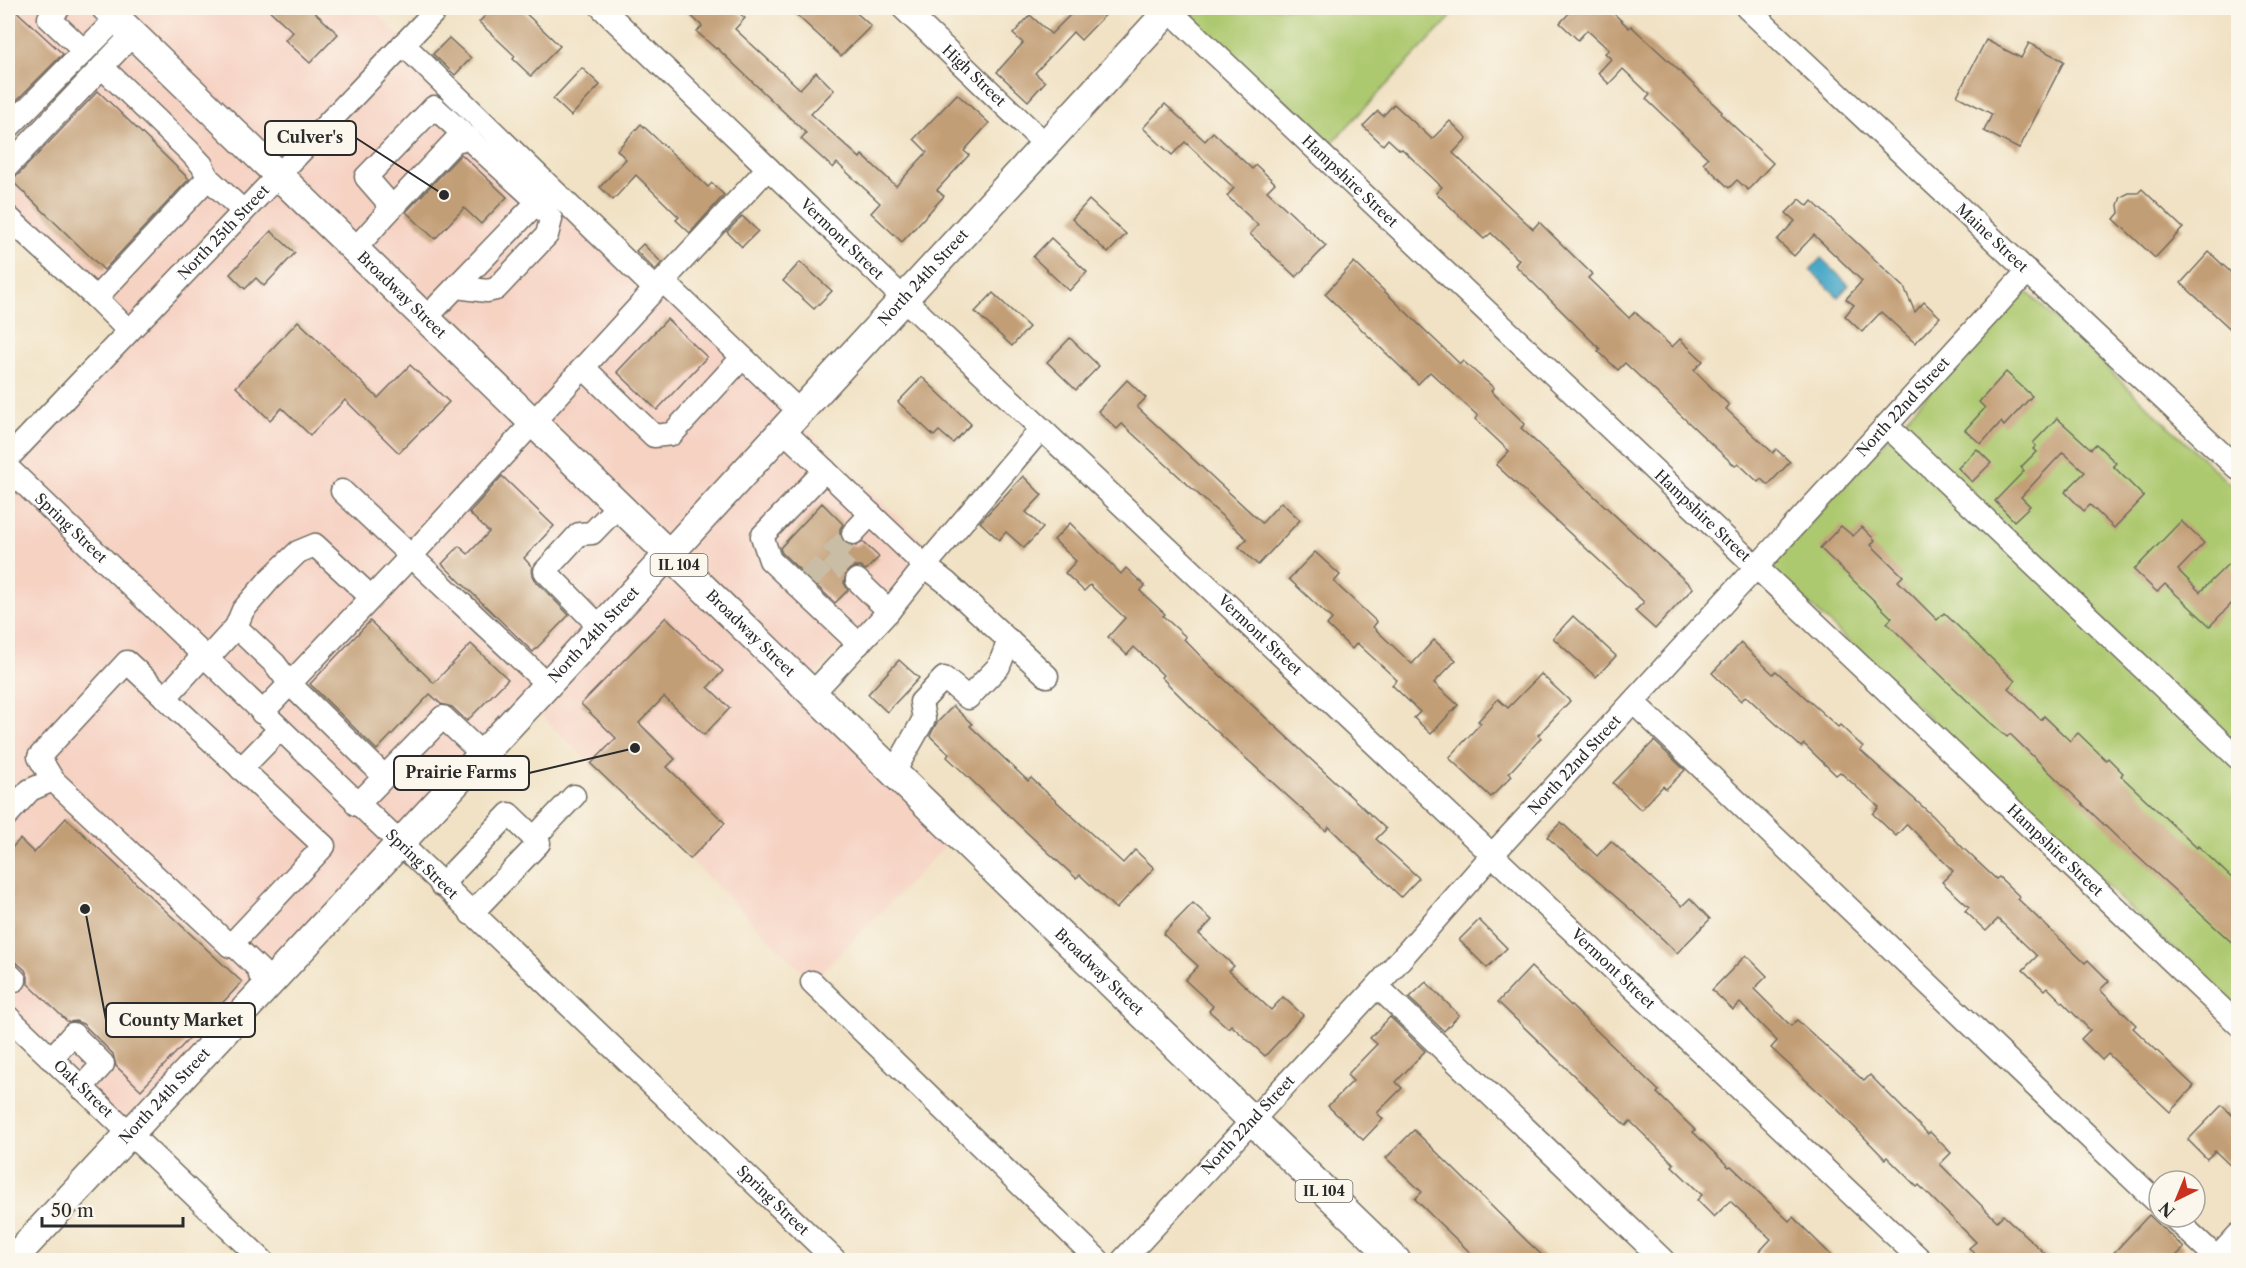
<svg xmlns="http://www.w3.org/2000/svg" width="2246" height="1268" font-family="'Libre Caslon Text',serif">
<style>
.built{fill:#f6d2c3}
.green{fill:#adc96f;stroke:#6c7a4d;stroke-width:1.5}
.water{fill:#47a7c7;stroke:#396979;stroke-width:1.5}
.building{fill:#c29e76}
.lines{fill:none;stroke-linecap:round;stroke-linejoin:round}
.minor-tunnel{stroke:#c9bda6;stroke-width:22;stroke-dasharray:22 11;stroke-linecap:butt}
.minor-casing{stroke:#706b61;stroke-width:25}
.major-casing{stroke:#706b61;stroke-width:31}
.minor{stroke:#fff;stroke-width:22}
.major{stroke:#fff;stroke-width:28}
.labels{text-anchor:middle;stroke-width:4.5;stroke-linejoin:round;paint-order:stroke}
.shield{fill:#fbf7ec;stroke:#696865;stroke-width:1.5}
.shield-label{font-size:14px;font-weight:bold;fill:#2b2b2b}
.street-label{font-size:15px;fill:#2b2b2b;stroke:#fbf7ec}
.leader{fill:none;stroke:#2b2b2b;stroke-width:2}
.callout-dot{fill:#2b2b2b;stroke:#fbf7ec;stroke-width:2}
.callout{fill:#fbf7ec;stroke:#2b2b2b;stroke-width:2}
.callout-label{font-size:16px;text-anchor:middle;font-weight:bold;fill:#2b2b2b}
</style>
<rect width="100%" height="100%" fill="#fbf7ec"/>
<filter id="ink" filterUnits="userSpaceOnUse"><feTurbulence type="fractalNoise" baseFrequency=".0167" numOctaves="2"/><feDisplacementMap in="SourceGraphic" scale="12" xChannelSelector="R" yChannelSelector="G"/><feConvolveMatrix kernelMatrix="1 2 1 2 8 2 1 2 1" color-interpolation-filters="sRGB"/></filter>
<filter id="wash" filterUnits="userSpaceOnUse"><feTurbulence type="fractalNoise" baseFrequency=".008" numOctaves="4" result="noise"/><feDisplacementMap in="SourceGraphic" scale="24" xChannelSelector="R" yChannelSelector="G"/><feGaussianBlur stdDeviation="1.35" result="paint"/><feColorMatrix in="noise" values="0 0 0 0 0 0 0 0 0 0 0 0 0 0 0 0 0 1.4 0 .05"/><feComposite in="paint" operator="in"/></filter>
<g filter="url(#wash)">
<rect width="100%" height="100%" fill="#f1e2c5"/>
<polygon class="built" points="8,8 371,8 936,554 810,679 956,835 812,982 690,859 529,704 129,1134 8,1017 8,458 128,330 8,216"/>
<g class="green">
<polygon points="1199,8 1440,8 1451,17 1324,151 1187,20"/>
<polygon points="2024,289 2238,492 2238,1011 1770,567"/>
</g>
<polygon class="water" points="1821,258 1849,285 1838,297 1810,270"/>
<g id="blocks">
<g class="building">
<polygon points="8,8 13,8 63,54 8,109"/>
<polygon points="267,8 310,8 338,34 310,63 285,40 293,32"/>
<polygon points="493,8 520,8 560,46 531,76 513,59 515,56 479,22"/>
<polygon points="683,8 733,8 745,18 735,29 800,89 816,72 834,90 811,114 860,158 862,155 896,186 927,152 914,139 957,94 989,123 964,151 969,155 937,190 944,196 902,242 871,213 880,203 837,163 833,168 801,139 806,133 717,48 716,49 697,32 702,26"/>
<polygon points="789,8 851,8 871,26 841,56"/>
<polygon points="1077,8 1112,8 1081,40 1073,32 1035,73 1045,82 1028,101 997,72 1023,43 1013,34 1030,15 1051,34"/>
<polygon points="1574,8 1608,8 1629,28 1631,26 1671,63 1722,112 1721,114 1773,163 1748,190 1737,180 1729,188 1703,163 1708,158 1646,99 1650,95 1623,69 1609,84 1598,73 1611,59 1605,53 1609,50 1587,30 1578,40 1560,23"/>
<polygon points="449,38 471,58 455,75 433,54"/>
<polygon points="1986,40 2021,58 2029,43 2064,61 2019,149 1984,131 1992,114 1957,96"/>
<polygon points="582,68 600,85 571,116 553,99"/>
<polygon points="98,91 189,179 104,270 10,179 18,175"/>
<polygon points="1165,104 1205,141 1213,132 1252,169 1256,165 1275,183 1267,191 1326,246 1296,277 1250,234 1258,225 1227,196 1234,188 1185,142 1172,155 1143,128"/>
<polygon points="1394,104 1432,139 1450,121 1467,138 1453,153 1533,229 1539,222 1592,274 1588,278 1629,318 1635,312 1672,347 1680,339 1703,361 1694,370 1729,405 1726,409 1773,453 1776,449 1790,462 1768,485 1761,479 1758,482 1738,463 1735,466 1625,363 1618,370 1598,351 1600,349 1515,265 1519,260 1491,233 1484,239 1436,193 1442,187 1402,149 1400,150 1388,139 1383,145 1363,126 1378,111 1383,116"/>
<polygon points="641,124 708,187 712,183 724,195 690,233 676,220 679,217 636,175 613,200 600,187 626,159 617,150"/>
<polygon points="461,154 507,197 481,224 464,208 435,239 406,212"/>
<polygon points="2142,189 2183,228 2155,258 2114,219 2119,213 2118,205 2121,197 2129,193 2138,193"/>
<polygon points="1800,199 1808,206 1812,201 1904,287 1915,312 1924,302 1940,317 1915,343 1881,312 1862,332 1845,316 1854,305 1846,299 1862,281 1814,235 1794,256 1777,240 1795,221 1786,213"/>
<polygon points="1089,200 1126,234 1108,253 1072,219"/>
<polygon points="742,216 758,231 742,247 727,232"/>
<polygon points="271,231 295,253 264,286 256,278 245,289 230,274"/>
<polygon points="1051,238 1087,272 1069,291 1033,257"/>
<polygon points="643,244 662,263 655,270 636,251"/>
<polygon points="2209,252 2238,279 2238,336 2181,283"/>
<polygon points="800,262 832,291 814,309 783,281"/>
<polygon points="1354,262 1460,364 1463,361 1494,388 1491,391 1525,424 1521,428 1693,588 1655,629 1635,611 1644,602 1496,465 1509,451 1475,419 1478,416 1430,372 1418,384 1325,294"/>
<polygon points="993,293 1029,327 1012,346 975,312"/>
<polygon points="667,319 707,357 657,410 617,372"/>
<polygon points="298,321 378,398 410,365 449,402 399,453 345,400 310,435 282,408 270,420 236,387"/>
<polygon points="1070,338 1099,366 1076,390 1047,362"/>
<polygon points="2006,372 2032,396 2004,426 2001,422 1981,444 1965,430 1985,408 1979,402"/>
<polygon points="922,377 971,424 953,443 939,431 934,436 898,402"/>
<polygon points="1127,380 1146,398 1137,407 1262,523 1281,502 1300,520 1258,565 1239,547 1247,539 1122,424 1117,429 1098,411"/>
<polygon points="2057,418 2091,449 2096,444 2116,463 2113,466 2144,497 2114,528 2090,505 2084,511 2065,492 2085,472 2063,452 2021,497 2030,506 2014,521 1995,501 2024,471 2021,467 2036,452 2033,449 2036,446 2033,443"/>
<polygon points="1977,449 1991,463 1972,482 1958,468"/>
<polygon points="502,476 554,526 524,558 532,567 532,574 535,580 569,615 533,652 442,564 459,546 468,554 489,532 469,513"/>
<polygon points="1023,476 1042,495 1026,512 1043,528 1024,548 1006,532 999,540 980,522"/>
<polygon points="822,503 843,524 840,529 840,536 844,543 856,546 863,542 879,557 866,570 861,567 854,567 847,571 844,583 848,590 835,603 782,553 780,548"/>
<polygon points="2181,521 2204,543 2178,570 2200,592 2228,564 2238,575 2238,597 2210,626 2165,584 2157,592 2134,570"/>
<polygon points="1070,523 1121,574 1126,568 1145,586 1140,591 1165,614 1163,616 1186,637 1184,639 1209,665 1386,829 1376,839 1419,878 1401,897 1329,827 1326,831 1250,762 1195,711 1161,677 1163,675 1134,647 1127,655 1108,637 1125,618 1090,585 1084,591 1065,573 1076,561 1054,540"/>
<polygon points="1841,526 1853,536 1862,527 1875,540 1871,545 1903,576 1898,581 1937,620 1944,613 2015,681 2008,688 2041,720 2044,716 2070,741 2078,733 2106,760 2108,758 2123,773 2121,776 2197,848 2198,846 2238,884 2238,948 2125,845 2010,734 2007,737 1982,715 1887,623 1892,618 1820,548"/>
<polygon points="1315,552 1340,575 1334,582 1377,622 1373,627 1412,664 1434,640 1456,660 1434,683 1458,705 1431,734 1414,718 1420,712 1392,685 1397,680 1357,643 1352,649 1327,625 1332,619 1289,579"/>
<polygon points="1573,616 1616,656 1596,677 1553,638"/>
<polygon points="666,617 723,671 708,687 730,708 704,735 664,697 639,723 675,759 667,767 725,823 690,859 591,764 616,738 581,704"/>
<polygon points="370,621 434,683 471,644 508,679 467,721 452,707 441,704 430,694 377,750 310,684"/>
<polygon points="1741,643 1773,674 1776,671 1838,727 1840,725 1863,747 1860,750 1933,816 1963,848 1996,879 1999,877 2020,897 2018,899 2085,963 2088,960 2109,981 2100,990 2136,1025 2133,1028 2194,1086 2170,1112 2108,1054 2102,1060 2081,1039 2090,1030 2047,987 2044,990 2023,970 2037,956 1998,919 1986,931 1965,911 1969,907 1942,882 1953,871 1907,824 1896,836 1873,814 1879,807 1840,772 1836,775 1804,744 1801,747 1746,696 1741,701 1712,673"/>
<polygon points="899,660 919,678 887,712 868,694"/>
<polygon points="1541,674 1570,701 1538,735 1541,738 1509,773 1512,776 1491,797 1449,758 1481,723 1478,721 1498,699 1508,708"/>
<polygon points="953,706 972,724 970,726 1028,781 1031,778 1123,863 1135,850 1154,868 1116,909 1080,875 1076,878 1021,827 947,757 949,754 930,736 936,724"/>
<polygon points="1654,741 1685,770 1666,789 1663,786 1641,810 1613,783"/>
<polygon points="66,818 242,982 141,1090 116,1066 113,1054 83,1024 76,1021 68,1022 28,984 28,977 25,970 17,963 8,960 8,852 20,839 34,853"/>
<polygon points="1561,822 1597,856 1611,841 1682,906 1690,898 1710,919 1677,953 1646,923 1547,837"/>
<polygon points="1193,903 1212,920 1199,934 1234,966 1229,971 1271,1010 1283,997 1303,1015 1265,1056 1231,1025 1228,1028 1209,1011 1213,1006 1185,980 1198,966 1163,934"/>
<polygon points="1479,920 1507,948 1487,968 1459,940"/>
<polygon points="1746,955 1767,976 1754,989 1791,1026 1797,1020 1864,1081 1870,1075 1928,1134 1930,1132 1951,1153 1940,1164 1997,1221 2003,1215 2052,1260 1981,1260 1969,1248 1976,1242 1919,1185 1917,1187 1887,1157 1885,1159 1837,1109 1771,1048 1777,1041 1740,1003 1733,1010 1712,990"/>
<polygon points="1531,967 1659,1091 1657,1093 1695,1130 1693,1132 1729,1167 1731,1166 1789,1221 1793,1217 1836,1260 1769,1260 1760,1251 1771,1239 1730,1201 1714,1217 1697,1200 1702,1195 1672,1166 1674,1164 1630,1121 1626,1126 1498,1002"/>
<polygon points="1426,982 1459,1015 1444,1031 1409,998"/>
<polygon points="1390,1017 1425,1051 1396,1082 1402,1088 1377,1113 1383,1119 1363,1140 1328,1106 1353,1081 1347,1075 1377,1044 1370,1038"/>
<polygon points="2222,1105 2238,1121 2238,1173 2215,1151 2207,1159 2188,1140"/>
<polygon points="1414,1130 1528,1242 1547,1260 1478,1260 1432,1216 1415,1199 1422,1192 1386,1158"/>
<polygon points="2149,1215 2184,1248 2172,1260 2107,1260"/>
</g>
</g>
</g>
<g filter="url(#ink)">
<use href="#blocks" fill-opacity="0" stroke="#706b61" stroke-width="1.5"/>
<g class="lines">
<g class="minor-tunnel">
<polyline points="831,556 857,580"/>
<polyline points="808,580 853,533"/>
</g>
<g class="minor-casing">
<g id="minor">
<polyline points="59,8 49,18 84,51"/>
<path id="s1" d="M602,8L904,299L1921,1260"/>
<path id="s2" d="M903,8L1045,144"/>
<path id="s3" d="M1167,8L2238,1024"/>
<path id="s4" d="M1747,8L2238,469"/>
<polyline points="403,44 655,289"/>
<polyline points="102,67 189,151 202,165 208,178 242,210"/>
<polyline points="8,128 117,18"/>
<polyline points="8,166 133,34"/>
<polyline points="388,212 455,141 469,138"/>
<polyline points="8,217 96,298 128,330"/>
<polyline points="354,250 388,212 386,200 366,177 434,107 538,202 551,219 547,235 496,289 487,291 457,287"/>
<polyline points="663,281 768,168"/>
<polyline points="96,298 208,178"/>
<polyline points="425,319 547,192"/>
<polyline points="584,368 654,436 672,434 742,358"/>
<polyline points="1887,426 2238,758"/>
<polyline points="1041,429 925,566 947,583 1047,676"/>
<polyline points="783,430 925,566 889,611 812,694"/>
<path id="s5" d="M8,458L438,8"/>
<path id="s6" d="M8,468L835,1260"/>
<polyline points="825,470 762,536 770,560 859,644"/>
<polyline points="853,533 871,514"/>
<polyline points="857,580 889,611"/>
<polyline points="236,627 243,610 270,579 298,552 315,545 371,597"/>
<polyline points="600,627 545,571 579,534 592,533 618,506"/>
<polyline points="206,660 236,627 275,664 290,684 384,776"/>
<polyline points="547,684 411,556 655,289 663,281 800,412"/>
<polyline points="165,698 203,656"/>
<polyline points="1633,702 2159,1204"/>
<polyline points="262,713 411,556 342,491"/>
<polyline points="241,769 279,730"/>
<polyline points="893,774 924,719 921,702 944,678 968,698 999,666 1009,640"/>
<polyline points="53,780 39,757 127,662 324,846 230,946"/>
<polyline points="357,805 443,717 482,754"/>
<polyline points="8,814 30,790 53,780 230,946 235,946 260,970 260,975"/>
<polyline points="534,838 574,796"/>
<polyline points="441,885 509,814 539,843 471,914"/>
<polyline points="8,973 15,980"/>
<polyline points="812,982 1098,1260"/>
<polyline points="1377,986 1663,1260"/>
<path id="s7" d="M8,1017L262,1260"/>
<polyline points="51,1059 73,1034 103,1064 81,1088"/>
<polyline points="2173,1217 2219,1260"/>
<path id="s8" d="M1123,1260L1377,986L1493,854L2028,271"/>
<polyline points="2215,1260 2238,1235"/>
</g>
</g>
<g class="major-casing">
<g id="major">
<path id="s9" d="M106,8L1396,1260"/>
<path id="s10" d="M12,1260L683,539L1171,8"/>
</g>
</g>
<use href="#minor" class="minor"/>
<use href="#major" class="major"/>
</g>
</g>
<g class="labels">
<g class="shield">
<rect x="650.5" y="554" width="57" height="22" rx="4.5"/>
<rect x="1295.5" y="1180" width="57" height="22" rx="4.5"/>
</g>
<g class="shield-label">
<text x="679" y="570">IL 104</text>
<text x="1324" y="1196">IL 104</text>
</g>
<g class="street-label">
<text dy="5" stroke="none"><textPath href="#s2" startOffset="98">High Street</textPath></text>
<text dy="5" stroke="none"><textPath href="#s3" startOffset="252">Hampshire Street</textPath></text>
<text dy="5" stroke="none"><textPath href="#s5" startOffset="312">North 25th Street</textPath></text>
<text dy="5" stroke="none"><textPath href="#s4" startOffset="336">Maine Street</textPath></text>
<text dy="5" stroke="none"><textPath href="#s1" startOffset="333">Vermont Street</textPath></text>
<text dy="5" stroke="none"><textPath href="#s10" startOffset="1340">North 24th Street</textPath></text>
<text dy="5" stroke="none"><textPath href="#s9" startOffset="412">Broadway Street</textPath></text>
<text dy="5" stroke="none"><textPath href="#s8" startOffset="1156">North 22nd Street</textPath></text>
<text dy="5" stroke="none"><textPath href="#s3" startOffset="738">Hampshire Street</textPath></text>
<text dy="5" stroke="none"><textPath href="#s6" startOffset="87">Spring Street</textPath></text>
<text dy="5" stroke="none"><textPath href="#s10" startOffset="854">North 24th Street</textPath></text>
<text dy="5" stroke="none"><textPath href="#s9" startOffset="898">Broadway Street</textPath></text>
<text dy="5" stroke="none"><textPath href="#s1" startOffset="909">Vermont Street</textPath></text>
<text dy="5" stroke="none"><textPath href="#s8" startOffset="670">North 22nd Street</textPath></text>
<text dy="5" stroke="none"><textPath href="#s3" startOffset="1224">Hampshire Street</textPath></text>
<text dy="5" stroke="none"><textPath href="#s6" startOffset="573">Spring Street</textPath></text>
<text dy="5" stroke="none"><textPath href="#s1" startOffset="1395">Vermont Street</textPath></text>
<text dy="5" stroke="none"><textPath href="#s9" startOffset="1384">Broadway Street</textPath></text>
<text dy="5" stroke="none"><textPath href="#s7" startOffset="104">Oak Street</textPath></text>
<text dy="5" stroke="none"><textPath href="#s10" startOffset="224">North 24th Street</textPath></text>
<text dy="5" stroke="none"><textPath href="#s8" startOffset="184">North 22nd Street</textPath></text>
<text dy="5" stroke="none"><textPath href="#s6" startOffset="1059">Spring Street</textPath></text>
</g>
</g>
<path class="leader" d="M444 195L356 138M635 748L529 773M85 909L106 1020"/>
<g class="callout-dot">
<circle cx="444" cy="195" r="6"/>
<circle cx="635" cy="748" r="6"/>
<circle cx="85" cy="909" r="6"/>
</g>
<g class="callout">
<rect x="265" y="121" width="91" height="34" rx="6"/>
<rect x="394" y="756" width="135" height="34" rx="6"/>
<rect x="106" y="1003" width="149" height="34" rx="6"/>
</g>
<g class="callout-label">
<text x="310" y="143">Culver's</text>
<text x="461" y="778">Prairie Farms</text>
<text x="181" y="1026">County Market</text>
</g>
<rect width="2246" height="1268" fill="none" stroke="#fbf7ec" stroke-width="30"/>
<g transform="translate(2177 1199) rotate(223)"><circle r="28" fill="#fbf7ec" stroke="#a8a59f" stroke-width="1.5"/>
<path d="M0-4.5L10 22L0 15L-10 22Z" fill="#c8321e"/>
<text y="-9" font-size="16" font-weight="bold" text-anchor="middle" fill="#2b2b2b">N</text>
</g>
<path d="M42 1217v9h141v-9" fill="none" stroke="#2b2b2b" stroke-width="3"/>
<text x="51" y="1217" font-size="18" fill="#2b2b2b" stroke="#fbf7ec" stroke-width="4.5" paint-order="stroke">50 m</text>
</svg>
